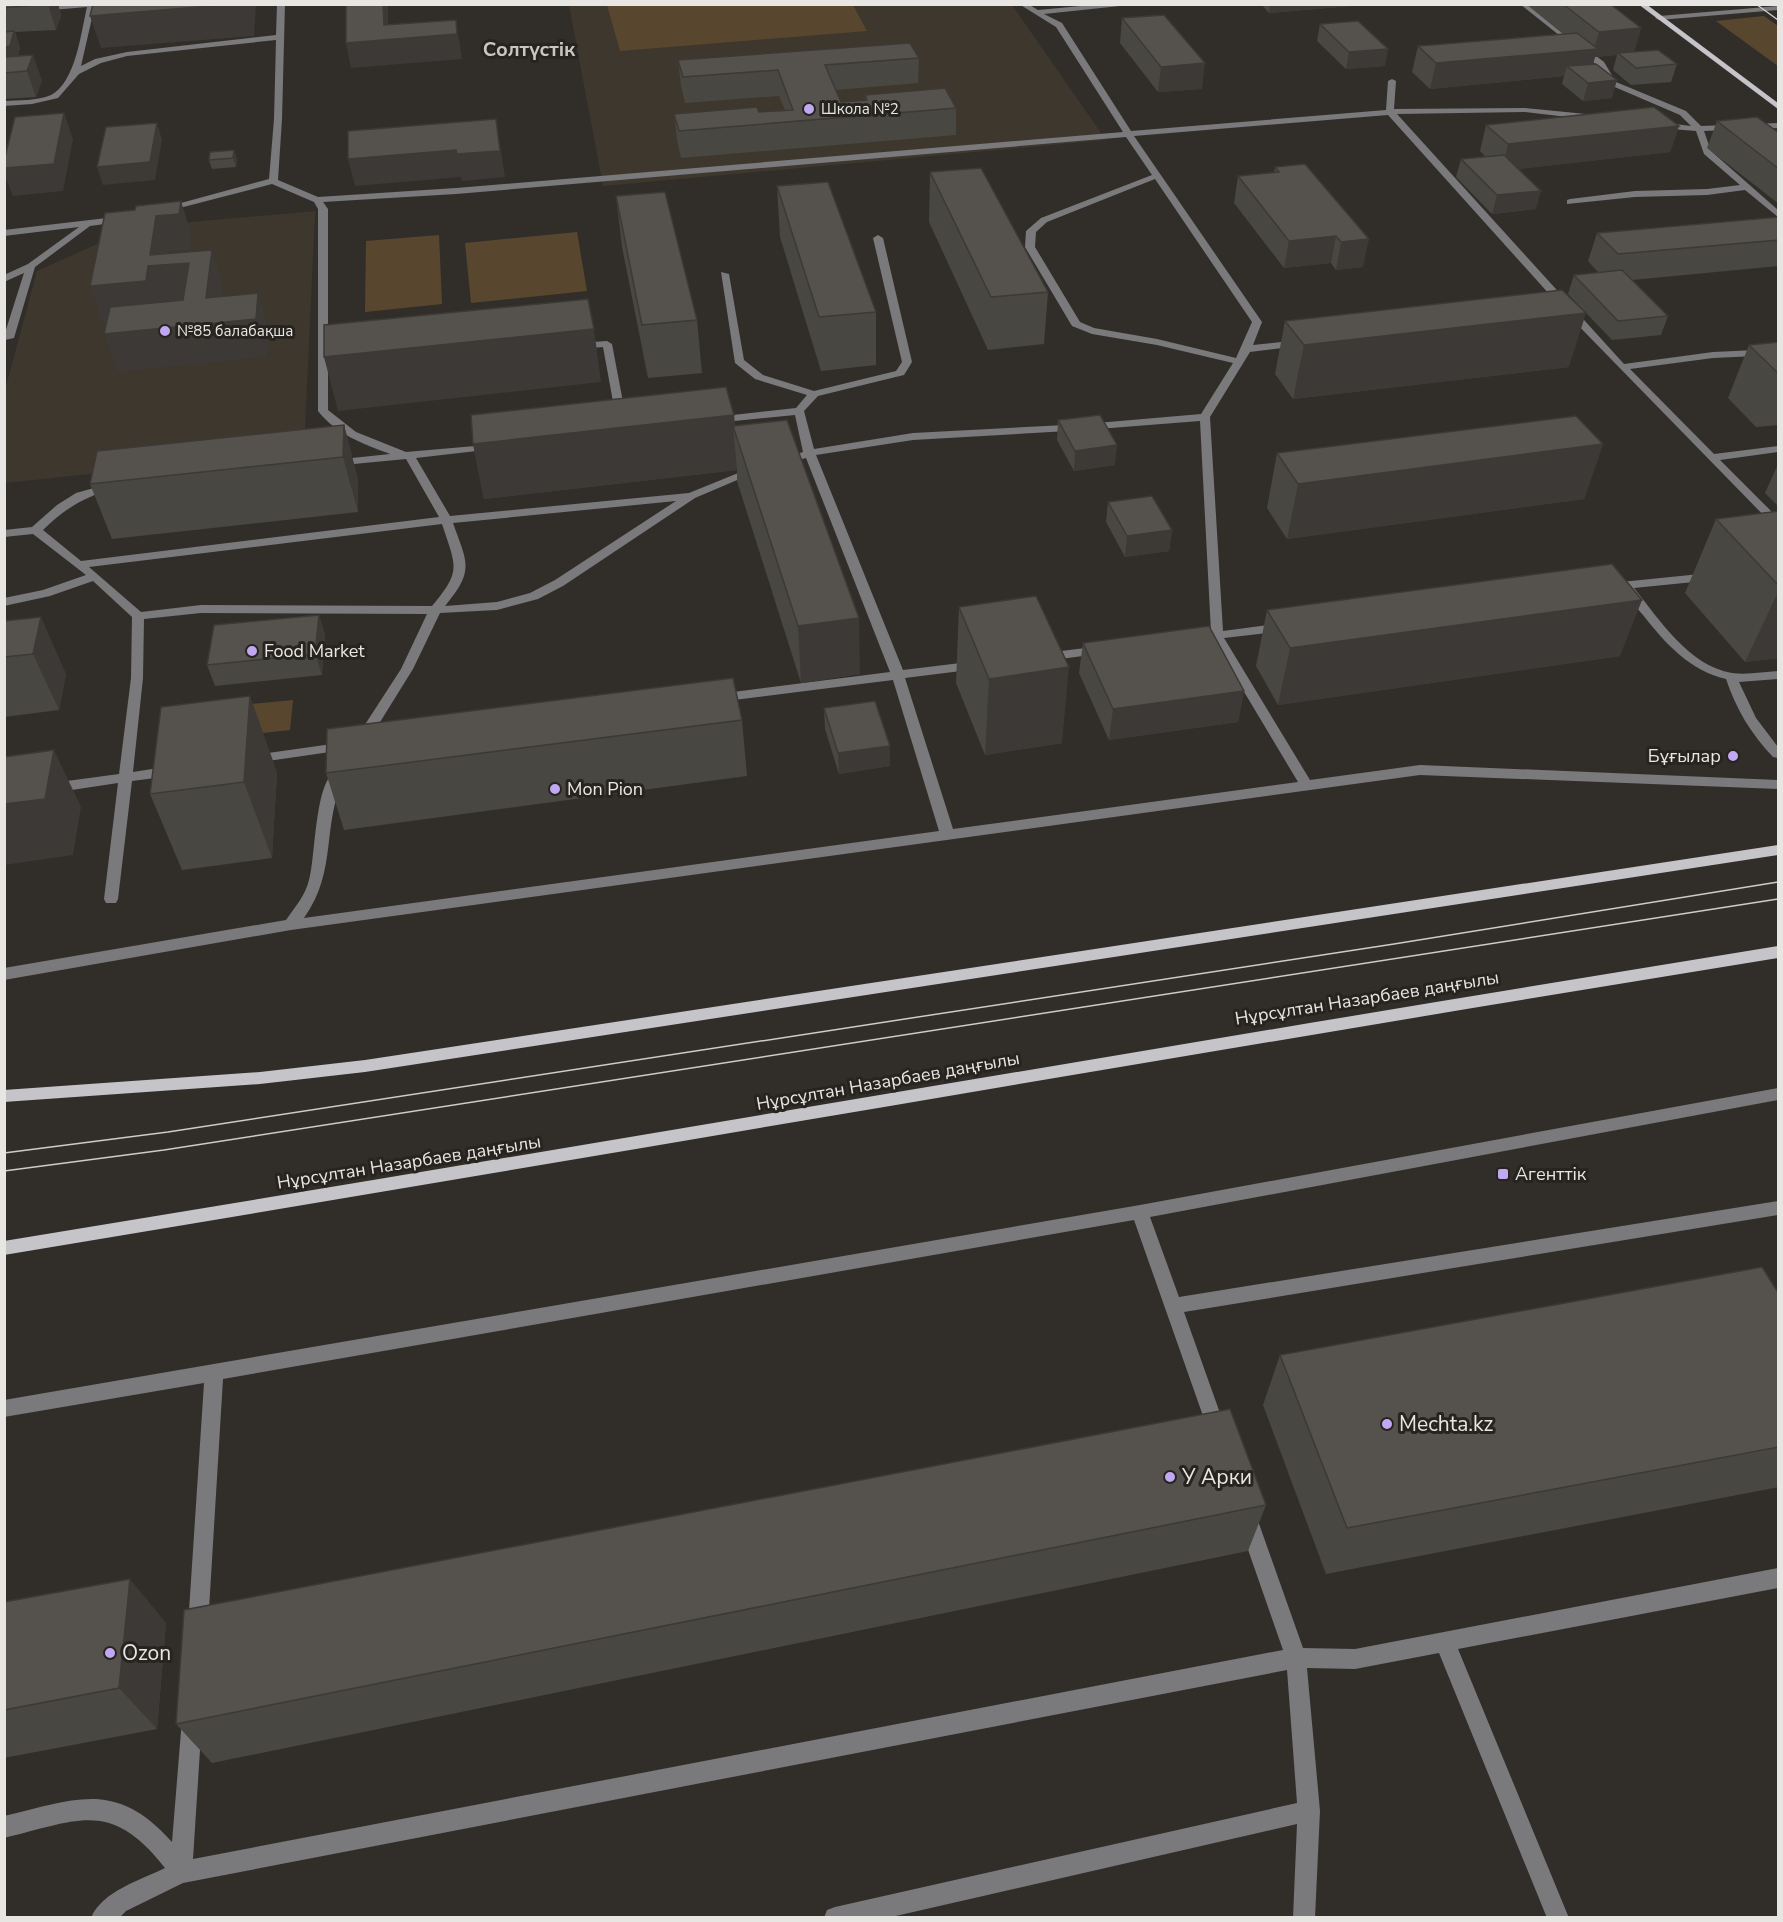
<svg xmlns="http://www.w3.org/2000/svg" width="1783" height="1922" font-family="'Nunito Sans',sans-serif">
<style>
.built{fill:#3e372d}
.green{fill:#58472e}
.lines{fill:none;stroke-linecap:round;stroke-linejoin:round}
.minor{fill:#7a797c;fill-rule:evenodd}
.major{fill:#c5c4c9;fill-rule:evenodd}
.tram{stroke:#ceccc9;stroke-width:1.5}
.wall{fill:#494742}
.shaded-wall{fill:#3c3936}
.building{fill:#55524d;stroke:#3c3936;stroke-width:1.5}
.poi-dot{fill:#c1a8f3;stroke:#272420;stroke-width:2}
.labels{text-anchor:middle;stroke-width:6;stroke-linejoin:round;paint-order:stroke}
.far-poi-label{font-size:15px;fill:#e8e6e3;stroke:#272420;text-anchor:start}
.poi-label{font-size:18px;fill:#e8e6e3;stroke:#272420;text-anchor:start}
.street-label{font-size:18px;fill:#e8e6e3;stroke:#272420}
.far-district-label{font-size:20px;font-weight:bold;fill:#cac5c0;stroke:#272420}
.near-poi-label{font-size:21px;fill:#e8e6e3;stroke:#272420;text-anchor:start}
</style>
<rect width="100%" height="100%" fill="#312e2a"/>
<g class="built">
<polygon points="569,5 1012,5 1106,140 603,186"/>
<polygon points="315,211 304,451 5,483 5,390 37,271 135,227"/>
</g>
<g class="green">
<polygon points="607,5 853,5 867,31 620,51"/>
<polygon points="1764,16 1778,26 1778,66 1716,21"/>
<polygon points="577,232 587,291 471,303 465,243"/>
<polygon points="439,235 442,304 365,312 366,241"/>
<polygon points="293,700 290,730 216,738 221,707"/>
</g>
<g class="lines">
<g class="minor">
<path d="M61,4L95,5L81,66L95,59L127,52L276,35L277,4H285L282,119L278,180L318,197L456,188L1123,132L1056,27L1019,4H1028L1038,10L1102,4H1139L1044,14L1062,23L1131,131L1386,110L1388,81L1392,79L1396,81L1394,109L1525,108L1596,115V119L1593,120L1525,112L1397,114L1624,364L1713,352L1778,349V355L1713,358L1630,369L1714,454L1778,446V452L1720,460L1778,518V527L1774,526L1568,315L1388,115L1134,136L1262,322L1253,345L1299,340L1304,343L1299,346L1250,352L1210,417L1223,631L1284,623L1290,627L1284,631L1224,638L1310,780L1420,765L1778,780V789L1420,775L291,930L4,980V968L286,920C295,907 305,896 309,880C316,858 314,776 339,769L346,774C320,824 339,869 304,918L939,831L893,680L718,702L712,698L718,694L890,672L806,458L782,464L776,461L803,452L795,415L715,423L710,420L715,417L796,408L807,395L755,379L735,363L721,272L729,274L744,360L763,375L814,391L896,371L902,362L873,238L878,235L883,238L912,362L904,375L818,396L804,411L814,449L913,433L1085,424L1201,414L1233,363L1157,345L1092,334L1072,326L1025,247L1026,231L1041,218L1152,175L1126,137L456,194L323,202L328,209V410L356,432L406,452L498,444L499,446L494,449L416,458L450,516L689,493L753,467H761L763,469L695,498L563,586L538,599L497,610L440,613L413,669L367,743L362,744L355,740L401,669L427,614L201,613L144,619L143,678L133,772L171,766L178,771L171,776L132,781L118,899L116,903H106L104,899L118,783L52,793L45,788L52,783L119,774L131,678L132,617L93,581L50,596L4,606V598L43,590L86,575L33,534L4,537V530L32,527L57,505L76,493L112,483L116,484V488C86,496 65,508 43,530L81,561L439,517L406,459L333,466L327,463L333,460L390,454C363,444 336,434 318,411V209L314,202L272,184L164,212L159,209L269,179L274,119L276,40L127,56L101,63L79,74L58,98L32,104L4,106V101C19,100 37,101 51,95C76,82 81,32 87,7L4,14V10ZM1155,179L1252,322L1236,358L1157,339L1094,328L1080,322L1035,247L1036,232L1047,222ZM1200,421L1211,632L1190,635L1188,638L1194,642L1213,640L1298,782L953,829L905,678L977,669L983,665L977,661L903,670L816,455L913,440L1085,430ZM676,501L555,580L530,593L497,602L445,606C475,570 467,563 453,523ZM442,524C456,567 462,570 432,606L201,605L141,612L89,567Z"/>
<polygon points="1520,4 1528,4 1604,62 1616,82 1686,111 1701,126 1778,123 1778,128 1704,131 1711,151 1778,210 1778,217 1745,190 1707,195 1635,197 1567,204 1567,200 1570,199 1635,191 1707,189 1740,185 1704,154 1696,131 1659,128 1655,125 1659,122 1691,126 1680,115 1610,85 1598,66"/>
<polygon points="1778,6 1778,10 1659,20 1655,18 1659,16"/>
<polygon points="124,216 127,217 127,221 90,226 35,267 14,338 5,340 4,336 24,273 4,282 4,275 28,264 79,227 4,236 4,230"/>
<polygon points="607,341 612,344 626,418 621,421 616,418 603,347 578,349 573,346 578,343"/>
<path d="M1710,573L1714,574V580L1634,588C1659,619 1689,666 1732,673C1747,675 1763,672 1778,671V679L1739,682L1756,718L1778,747V758L1773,757C1751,734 1736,709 1726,679C1690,671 1665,643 1643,615C1636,607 1628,598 1623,589L1611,591L1605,587L1611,583Z"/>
<polygon points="1102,646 1108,650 1106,653 1045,661 1039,657 1045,653"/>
<polygon points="346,742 351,743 353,746 351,749 254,763 247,759 254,755"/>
<polygon points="1778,1088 1778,1100 1150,1217 1179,1297 1778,1201 1778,1215 1184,1312 1226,1430 1224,1436 1217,1439 1210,1436 1208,1430 1134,1220 223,1379 208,1626 205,1633 198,1636 191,1633 188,1626 204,1383 4,1417 4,1400 1140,1205"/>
<path d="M1247,1509L1254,1511L1257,1518L1303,1648L1355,1649L1778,1568V1588L1458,1649L1569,1918H1547L1439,1653L1355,1669L1307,1668L1320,1811L1315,1918H1293L1297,1824L887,1918H824L827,1910L835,1907L1297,1803L1287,1670L183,1883L126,1911L119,1918H91C102,1891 141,1880 165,1868C111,1799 79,1820 4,1838V1816C76,1799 116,1779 172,1842L182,1719L185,1712L192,1709L199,1712L202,1719L193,1859L1283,1650L1237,1518L1240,1511Z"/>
</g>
<g class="major">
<polygon points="1638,4 1646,4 1778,103 1778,109"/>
<polygon points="1778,845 1778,855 365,1072 260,1084 4,1102 4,1090 260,1072 365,1060"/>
<path d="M1778,946V958C1186,1054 596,1157 4,1255V1241C596,1144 1186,1042 1778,946Z"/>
</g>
<g class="tram">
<polyline points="1756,4 1778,20"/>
<polyline points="4,1153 168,1132 1394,944 1778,882"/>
<polyline points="4,1171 164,1150 1778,899"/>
</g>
</g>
<g class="wall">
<polygon points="4,4 58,4 61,15 56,30 15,32 20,48 18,56 42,80 36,97 4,99"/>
<polygon points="1261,4 1373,4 1269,13"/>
<polygon points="1526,4 1610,4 1641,28 1634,52 1677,64 1671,82 1631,85 1613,70 1617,55 1595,57 1593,64 1612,98 1583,101 1562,84 1564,76 1430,89 1412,72 1418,46 1563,34"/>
<polygon points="1122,18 1202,89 1158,92 1120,43"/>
<polygon points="1320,24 1385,66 1346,69 1317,41"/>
<polygon points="919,58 918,83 836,90 841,102 865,100 865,95 956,108 956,135 681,158 677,140 674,114 759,112 785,110 779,96 685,103 681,86 678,60"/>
<polygon points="1717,121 1779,133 1779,204 1707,148"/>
<polygon points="1486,125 1679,126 1670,152 1518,169 1536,209 1492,214 1456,177 1461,159 1486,157 1480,151"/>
<polygon points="210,152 237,159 236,167 212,169 209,160"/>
<polygon points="1275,167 1363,267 1336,270 1331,263 1284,268 1234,203 1238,176 1274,172"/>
<polygon points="930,172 1048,292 1044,344 988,350 929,222"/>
<polygon points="777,186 876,312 876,365 821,371 780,237"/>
<polygon points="616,196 697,320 702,373 648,378 622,247"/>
<polygon points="1779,217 1779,266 1632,280 1668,316 1661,335 1612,340 1568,294 1574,275 1599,273 1588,261 1597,233"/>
<polygon points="1285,321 1569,367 1293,399 1275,374"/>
<polygon points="1779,342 1779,425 1756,427 1728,398 1749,345"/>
<polygon points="734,415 735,426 860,674 801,683 737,481 737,470 484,499 473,444"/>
<polygon points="1058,420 1115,465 1074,471 1057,440"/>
<polygon points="344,425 358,480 358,512 112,539 90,484"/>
<polygon points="1603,444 1584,499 1287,539 1267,508 1277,453"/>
<polygon points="1779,462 1779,507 1765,493"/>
<polygon points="1108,502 1172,530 1169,551 1125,557 1106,522"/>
<polygon points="1779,511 1779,658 1745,662 1685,593 1716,519"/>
<polygon points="959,607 1062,743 985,755 956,683"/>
<polygon points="1267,610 1620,656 1278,705 1256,666"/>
<polygon points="319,615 325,635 322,675 215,686 207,665"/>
<polygon points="4,621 66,674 59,710 4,717"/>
<polygon points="1083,643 1244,691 1238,722 1109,740 1079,673"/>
<polygon points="824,708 890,766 839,774 825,729"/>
<polygon points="742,720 747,776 344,830 326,773"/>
<polygon points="277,772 272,858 182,870 150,794"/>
<polygon points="1779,1294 1779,1487 1326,1574 1263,1405 1280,1355"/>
<polygon points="1266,1505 1248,1551 212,1763 176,1724"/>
<polygon points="4,1602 166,1623 157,1729 4,1758"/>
</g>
<g class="shaded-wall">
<polygon points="48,4 58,4 61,15 56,30"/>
<polygon points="235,4 256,4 254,36 101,48 90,16"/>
<polygon points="383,4 390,4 388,5 388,39 456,20 462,59 351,68 346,43 384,25"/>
<polygon points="1270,4 1373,4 1269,13"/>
<polygon points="1641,28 1634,53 1618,53 1617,55 1595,57 1590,74 1567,66 1564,76 1430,89 1436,63 1594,49 1599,32"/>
<polygon points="14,31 20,48 16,63 4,64 4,47"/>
<polygon points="1388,49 1385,66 1346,69 1349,52"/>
<polygon points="33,55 42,80 36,97 27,71"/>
<polygon points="1205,63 1202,89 1158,92 1161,67"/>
<polygon points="1617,80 1612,98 1583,101 1588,83"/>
<polygon points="64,113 73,139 63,191 13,196 4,174 4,168"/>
<polygon points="496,119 505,177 462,181 461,177 355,186 348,159"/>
<polygon points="157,123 162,140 155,180 103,185 97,167"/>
<polygon points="1679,126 1670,152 1502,171 1508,144"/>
<polygon points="234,150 237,159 236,167 233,158"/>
<polygon points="1541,191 1536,209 1492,214 1497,195"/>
<polygon points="181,201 192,237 190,250 168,252 166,265 189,263 200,299 158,318 103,323 90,286 150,255 156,216"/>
<polygon points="1336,236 1331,263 1284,268 1289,241"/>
<polygon points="1369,239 1363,267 1336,270 1341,242"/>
<polygon points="212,250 223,286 218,323 258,293 269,330 267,357 118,372 104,334 206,298"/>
<polygon points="1586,313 1569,367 1293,399 1304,345"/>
<polygon points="594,329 601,382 338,411 324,357"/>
<polygon points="734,415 735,431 733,426 737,470 484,499 473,444"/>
<polygon points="344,425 358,480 358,512 343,457"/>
<polygon points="1603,444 1584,499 1287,539 1298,484"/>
<polygon points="1117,445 1115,465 1074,471 1075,451"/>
<polygon points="1172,530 1169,551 1125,557 1127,536"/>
<polygon points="1779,590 1779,658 1745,662"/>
<polygon points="1642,600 1620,656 1278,705 1290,648"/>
<polygon points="319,615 325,635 322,675 315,654"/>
<polygon points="41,617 66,674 59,710 33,654"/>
<polygon points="859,618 860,674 801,683 798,626"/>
<polygon points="1069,667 1062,743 985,755 989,679"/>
<polygon points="1244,691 1238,722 1109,740 1113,709"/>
<polygon points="250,696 277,772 272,858 244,782"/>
<polygon points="890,746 890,766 839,774 838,753"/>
<polygon points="54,750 81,807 73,855 4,865 4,804"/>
<polygon points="130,1579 166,1623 157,1729 119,1688"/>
</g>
<g class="building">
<polygon points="4,4 48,4 4,8"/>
<polygon points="93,4 235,4 90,16"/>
<polygon points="346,4 383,4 384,25 456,20 457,34 346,43"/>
<polygon points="1563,4 1610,4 1641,28 1599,32"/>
<polygon points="1164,15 1205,63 1161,67 1122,18"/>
<polygon points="1358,21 1388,49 1349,52 1320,24"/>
<polygon points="14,31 10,46 4,47 4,32"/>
<polygon points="1577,33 1598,49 1436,63 1418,46"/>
<polygon points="910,43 919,58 825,65 841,102 867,100 865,95 945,88 956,108 679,131 674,114 757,107 759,112 793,110 778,70 683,77 678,60"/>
<polygon points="1658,50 1677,64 1636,68 1618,53"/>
<polygon points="33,55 27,71 4,73 4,57"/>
<polygon points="1596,64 1617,80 1588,83 1567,66"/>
<polygon points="1654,107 1679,126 1508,144 1486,125"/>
<polygon points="64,113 54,164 4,168 4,161 15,117"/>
<polygon points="1757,117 1779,133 1779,169 1717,121"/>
<polygon points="496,119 500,151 457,154 456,150 348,159 348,131"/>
<polygon points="157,123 150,162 97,167 106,127"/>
<polygon points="234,150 233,158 209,160 210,152"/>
<polygon points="1504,155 1541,191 1497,195 1461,159"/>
<polygon points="1305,164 1369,239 1341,242 1336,236 1289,241 1238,176 1279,172 1275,167"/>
<polygon points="981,168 1048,292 991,297 930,172"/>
<polygon points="828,182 876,312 819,317 777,186"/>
<polygon points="665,192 697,320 642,325 616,196"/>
<polygon points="181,201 179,214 156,216 150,255 212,250 206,298 258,293 256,319 104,334 110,307 183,300 189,263 148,266 146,281 90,286 105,213 135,210 136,206"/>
<polygon points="1779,217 1779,240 1618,254 1597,233"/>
<polygon points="1622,270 1668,316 1618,321 1574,275"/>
<polygon points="1562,290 1586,313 1304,345 1285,321"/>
<polygon points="588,299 594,329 324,357 324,325"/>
<polygon points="1779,342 1779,373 1778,373 1749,345"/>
<polygon points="726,387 734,415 473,444 471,415"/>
<polygon points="1100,415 1117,445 1075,451 1058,420"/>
<polygon points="1576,416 1603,444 1298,484 1277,453"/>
<polygon points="787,420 859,618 798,626 733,426"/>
<polygon points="344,425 343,457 90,484 97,451"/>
<polygon points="1152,496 1172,530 1127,536 1108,502"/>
<polygon points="1779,511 1779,586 1716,519"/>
<polygon points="1612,564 1642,600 1290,648 1267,610"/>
<polygon points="1036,596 1069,667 989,679 959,607"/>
<polygon points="319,615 315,654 207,665 214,625"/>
<polygon points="41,617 33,654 4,657 4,621"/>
<polygon points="1209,626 1244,691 1113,709 1083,643"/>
<polygon points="733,678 742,720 326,773 327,729"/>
<polygon points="250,696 244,782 150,794 161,707"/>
<polygon points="875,701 890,746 838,753 824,708"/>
<polygon points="54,750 45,799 4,804 4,757"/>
<polygon points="1762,1267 1779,1294 1779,1447 1347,1528 1280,1355"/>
<polygon points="1230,1409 1266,1505 176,1724 184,1610"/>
<polygon points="130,1579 119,1688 4,1710 4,1602"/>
</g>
<g class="poi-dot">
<circle cx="809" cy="109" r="6"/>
<circle cx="165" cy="331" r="6"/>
<circle cx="252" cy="651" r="6"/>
<circle cx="1733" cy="756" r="6"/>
<circle cx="555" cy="789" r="6"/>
<rect x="1497" y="1168" width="12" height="12" rx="3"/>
<circle cx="1387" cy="1424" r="6"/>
<circle cx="1170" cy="1477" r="6"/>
<circle cx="110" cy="1653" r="6"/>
</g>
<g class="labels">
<g class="far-poi-label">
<text x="821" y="114">Школа №2</text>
<text x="177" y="336">№85 балабақша</text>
</g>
<g class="poi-label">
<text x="264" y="657">Food Market</text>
<text x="1721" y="762" text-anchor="end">Бұғылар</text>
<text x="567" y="795">Mon Pion</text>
<text x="1515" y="1180">Агенттік</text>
</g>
<g class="street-label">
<text transform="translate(1367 998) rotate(-9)" y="6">Нұрсұлтан Назарбаев даңғылы</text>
<text transform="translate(888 1081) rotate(-10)" y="6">Нұрсұлтан Назарбаев даңғылы</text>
<text transform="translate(409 1162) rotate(-9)" y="6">Нұрсұлтан Назарбаев даңғылы</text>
</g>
<g class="far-district-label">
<text x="529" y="56">Солтүстік</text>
</g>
<g class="near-poi-label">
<text x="1399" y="1431">Mechta.kz</text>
<text x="1182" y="1484">У Арки</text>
<text x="122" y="1660">Ozon</text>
</g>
</g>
<rect width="1783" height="1922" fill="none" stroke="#e8e6e3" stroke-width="12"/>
</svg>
